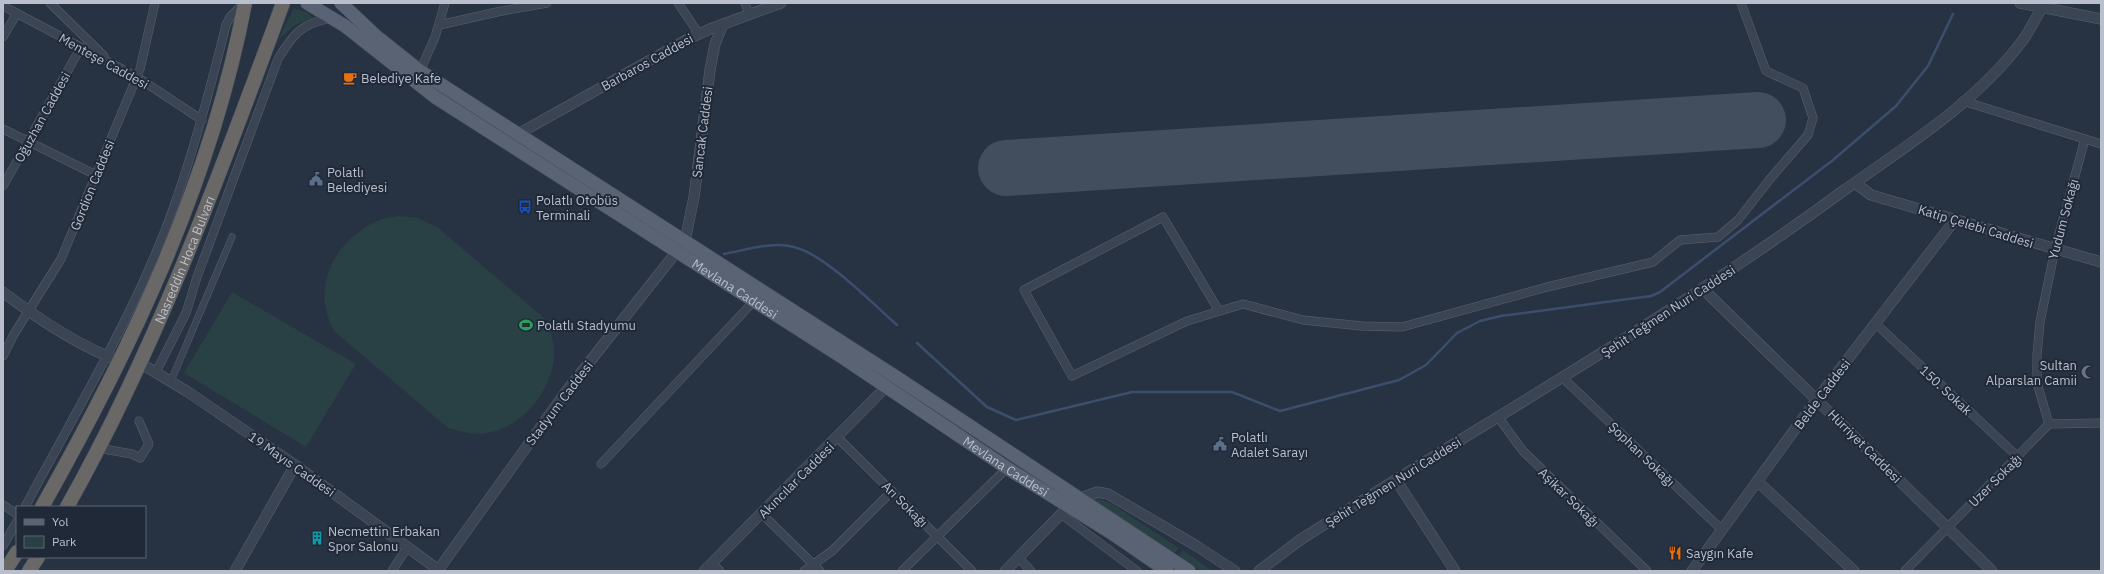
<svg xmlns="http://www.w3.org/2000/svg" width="2104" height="574" font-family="'IBM Plex Sans',sans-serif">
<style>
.green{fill:#294044}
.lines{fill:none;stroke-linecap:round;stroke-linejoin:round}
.stream{stroke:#3d4e6c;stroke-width:2.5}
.runway{stroke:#424d5e;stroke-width:56}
.pedestrian-casing{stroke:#5a6270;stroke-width:7}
.minor-casing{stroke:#5a6270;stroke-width:9}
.tertiary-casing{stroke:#5a6270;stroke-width:11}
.primary-casing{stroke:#454d5c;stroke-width:14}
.trunk-casing{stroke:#464f5d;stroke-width:15}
.pedestrian{stroke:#3b4453;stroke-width:6}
.minor{stroke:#3b4453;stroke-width:8}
.tertiary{stroke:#3b4453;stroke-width:10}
.primary{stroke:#596373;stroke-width:13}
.trunk{stroke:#696866;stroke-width:14}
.labels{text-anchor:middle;stroke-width:4;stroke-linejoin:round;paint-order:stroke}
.street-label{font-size:13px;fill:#b9bfcd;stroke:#202938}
.poi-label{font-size:13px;fill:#b9bfcd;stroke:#202938;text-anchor:start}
</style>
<rect width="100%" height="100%" fill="#273243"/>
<g class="green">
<polygon points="294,8 308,13 314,18 295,25 278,40"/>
<path d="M400,216L418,218L437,227L543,317C546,323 551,330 552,337C563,377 528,427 487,433C473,436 461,431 448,428L335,332C308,287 336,237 382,219C388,217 395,217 400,216Z"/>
<polygon points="232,292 356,364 306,447 184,373"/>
<polygon points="1097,498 1112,504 1179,548 1174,554 1093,499"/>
<polygon points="1183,550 1212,571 1200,571 1179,556"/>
</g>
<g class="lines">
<g class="stream">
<path d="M724,254C747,250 775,240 797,248C826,256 873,304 897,325"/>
<polyline points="917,343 987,407 1016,420 1132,392 1232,392 1280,411 1399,380 1426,365 1457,333 1480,321 1501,316 1651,296 1660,292 1833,160 1896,106 1928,66 1953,14"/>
</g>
<polyline class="runway" points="1006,168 1758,120"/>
<g class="pedestrian-casing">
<polyline id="pedestrian" points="171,381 232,237"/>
</g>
<g class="minor-casing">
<g id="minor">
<polyline points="50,3 104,56"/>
<polyline points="678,3 699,34"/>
<polyline points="745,3 749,14"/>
<polyline points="3,6 137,77 202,120"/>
<polyline points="439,25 497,12 547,3"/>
<polyline points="3,37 17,13"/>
<polyline points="420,71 435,37 445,3"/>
<polyline points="1963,101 2085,139 2055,249 2040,322 2037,355 2037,383 2049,424"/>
<polyline points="3,129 96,175"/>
<polyline points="2085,139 2101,144"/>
<polyline points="3,186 81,47"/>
<polyline points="1219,311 1163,217 1024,290 1072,376 1187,321 1243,304 1303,320 1362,326 1402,327 1547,287 1653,262 1680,240 1718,237 1738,220 1770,179 1808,135 1813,118 1803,88 1766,71 1741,3"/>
<polyline points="1875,323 2018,457"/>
<polyline points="3,356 14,334 61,259 140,69 155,3"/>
<path d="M156,372L186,313L197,277L278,59C294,33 301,24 331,18"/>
<polyline points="1563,378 1722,530"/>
<polyline points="1498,417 1523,451 1647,571"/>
<polyline points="838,438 972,571"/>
<polyline points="98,448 132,454 140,458 149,444 139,421"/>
<polyline points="601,464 754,301"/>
<polyline points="3,505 17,514"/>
<path d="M25,507C77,409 137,311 174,206C195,147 211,86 226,25L230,17L244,3"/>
<polyline points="762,514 820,571"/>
<polyline points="1061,514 1137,571"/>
<polyline points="3,546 17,521"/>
<polyline points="1019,558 1031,571"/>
<polyline points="712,563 720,571"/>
<polyline points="392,571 408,546"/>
<polyline points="804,571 832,551 892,491"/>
<polyline points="902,571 1007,468"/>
<polyline points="1905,571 2049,424 2101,423"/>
</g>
</g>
<g class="tertiary-casing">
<g id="tertiary">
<polyline points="2020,3 2101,19"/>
<polyline points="518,134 686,40 710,29 781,3"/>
<polyline points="1855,183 1871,195 2101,262"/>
<polyline points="1703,289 1992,571"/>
<path d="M3,292C38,319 78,345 119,361"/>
<polyline points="140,363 188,392 295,465 440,571"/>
<polyline points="1396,480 1455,571"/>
<polyline points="1757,481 1854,571"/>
<polyline points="1081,498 1097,492 1108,494 1195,545 1235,571"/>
<polyline points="439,569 565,393 685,241 694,197 710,70 715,44 723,24"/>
<polyline points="235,571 295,465"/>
<polyline points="704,571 886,387"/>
<polyline points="1005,571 1068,507"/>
<path d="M1259,571L1300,540C1481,424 1669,319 1843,191C1906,146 1976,103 2023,40C2030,30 2035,19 2042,8"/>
<polyline points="1692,571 1817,399 1955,220"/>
</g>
</g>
<g class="primary-casing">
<g id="primary">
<path id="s1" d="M307,3L345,26L435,97L842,357L1007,468L1110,532L1167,571"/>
<polyline points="341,3 376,36 420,71 896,377 1189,571"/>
</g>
</g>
<g class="trunk-casing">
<g id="trunk">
<path d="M42,507C131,349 211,182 245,3"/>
<path id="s2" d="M67,507C157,347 220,174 283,3"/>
<polyline points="5,571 17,552"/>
<polyline points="29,571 38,557"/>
</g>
</g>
<use href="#pedestrian" class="pedestrian"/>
<use href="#minor" class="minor"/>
<use href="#tertiary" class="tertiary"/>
<use href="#primary" class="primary"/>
<use href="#trunk" class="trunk"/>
</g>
<defs>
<g id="cafe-bare" transform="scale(1.08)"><path d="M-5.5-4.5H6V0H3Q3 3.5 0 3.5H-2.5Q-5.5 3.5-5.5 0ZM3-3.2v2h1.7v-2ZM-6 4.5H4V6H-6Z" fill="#e8710a" stroke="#202938" stroke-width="2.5" paint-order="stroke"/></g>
<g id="civic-bare" transform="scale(1.08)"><path d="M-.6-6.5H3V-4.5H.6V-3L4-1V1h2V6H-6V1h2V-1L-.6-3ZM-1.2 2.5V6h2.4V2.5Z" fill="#5c6f8a" stroke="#202938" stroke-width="2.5" paint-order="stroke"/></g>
<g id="bus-bare" transform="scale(1.08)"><path d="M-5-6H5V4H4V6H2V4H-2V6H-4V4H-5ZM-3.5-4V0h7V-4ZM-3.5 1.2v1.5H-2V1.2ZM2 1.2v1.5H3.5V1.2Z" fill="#1a4fb4" stroke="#202938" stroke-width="2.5" paint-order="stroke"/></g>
<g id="stadium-bare" transform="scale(1.08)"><path d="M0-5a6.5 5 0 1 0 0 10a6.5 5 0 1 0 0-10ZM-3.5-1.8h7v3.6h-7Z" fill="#2e9e5b" stroke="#202938" stroke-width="2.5" paint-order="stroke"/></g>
<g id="mosque-bare" transform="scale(1.08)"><path d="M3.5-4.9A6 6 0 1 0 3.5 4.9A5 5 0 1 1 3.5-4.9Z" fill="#6b7280" stroke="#202938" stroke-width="2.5" paint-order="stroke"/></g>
<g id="building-bare" transform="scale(1.08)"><path d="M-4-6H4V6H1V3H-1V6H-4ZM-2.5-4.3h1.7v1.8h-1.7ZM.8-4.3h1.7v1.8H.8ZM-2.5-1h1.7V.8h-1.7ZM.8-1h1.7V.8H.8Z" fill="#0f9aa8" stroke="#202938" stroke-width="2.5" paint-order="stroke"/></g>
<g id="restaurant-bare" transform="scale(1.08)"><path d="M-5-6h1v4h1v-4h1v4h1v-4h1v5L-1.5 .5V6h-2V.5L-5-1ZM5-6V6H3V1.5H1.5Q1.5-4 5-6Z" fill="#e8710a" stroke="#202938" stroke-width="2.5" paint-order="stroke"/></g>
</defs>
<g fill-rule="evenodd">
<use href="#cafe-bare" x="350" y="78"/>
<use href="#civic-bare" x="316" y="179"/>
<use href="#bus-bare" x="525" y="207"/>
<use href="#stadium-bare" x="526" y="325"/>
<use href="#mosque-bare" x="2088" y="372"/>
<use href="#civic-bare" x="1220" y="444"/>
<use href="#building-bare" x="317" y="538"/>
<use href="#restaurant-bare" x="1675" y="553"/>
</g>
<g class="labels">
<g class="street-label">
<text transform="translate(104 61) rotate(29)" y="5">Menteşe Caddesi</text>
<text transform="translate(647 62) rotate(-29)" y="5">Barbaros Caddesi</text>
<text transform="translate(42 117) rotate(-61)" y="5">Oğuzhan Caddesi</text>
<text transform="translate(702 132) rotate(-83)" y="5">Sancak Caddesi</text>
<text transform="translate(92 185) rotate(-68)" y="5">Gordion Caddesi</text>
<text transform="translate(2063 219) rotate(-75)" y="5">Yudum Sokağı</text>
<text transform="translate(1976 226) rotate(17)" y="5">Katip Çelebi Caddesi</text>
<text dy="5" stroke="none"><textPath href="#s2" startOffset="274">Nasreddin Hoca Bulvarı</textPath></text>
<text dy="5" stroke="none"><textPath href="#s1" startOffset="515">Mevlana Caddesi</textPath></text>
<text transform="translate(1668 311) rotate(-33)" y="5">Şehit Teğmen Nuri Caddesi</text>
<text transform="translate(1946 390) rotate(43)" y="5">150. Sokak</text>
<text transform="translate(1822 394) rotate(-53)" y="5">Belde Caddesi</text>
<text transform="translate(559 403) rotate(-53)" y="5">Stadyum Caddesi</text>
<text transform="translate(1865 446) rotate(45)" y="5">Hürriyet Caddesi</text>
<text transform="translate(1642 454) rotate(44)" y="5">Şophan Sokağı</text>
<text transform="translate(292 464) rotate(35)" y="5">19 Mayıs Caddesi</text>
<text dy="5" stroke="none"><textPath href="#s1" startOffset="839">Mevlana Caddesi</textPath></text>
<text transform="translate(796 480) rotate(-45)" y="5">Akıncılar Caddesi</text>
<text transform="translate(1995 480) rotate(-45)" y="5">Uzer Sokağı</text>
<text transform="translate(1393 482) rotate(-32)" y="5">Şehit Teğmen Nuri Caddesi</text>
<text transform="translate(1569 497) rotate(44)" y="5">Aşikar Sokağı</text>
<text transform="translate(905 504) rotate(45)" y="5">Arı Sokağı</text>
</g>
<g class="poi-label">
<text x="361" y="83">Belediye Kafe</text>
<text x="327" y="177">Polatlı<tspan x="327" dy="15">Belediyesi</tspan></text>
<text x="536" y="205">Polatlı Otobüs<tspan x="536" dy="15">Terminali</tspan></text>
<text x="537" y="330">Polatlı Stadyumu</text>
<text x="2077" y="370" text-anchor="end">Sultan<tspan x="2077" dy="15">Alparslan Camii</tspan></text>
<text x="1231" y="442">Polatlı<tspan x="1231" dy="15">Adalet Sarayı</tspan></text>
<text x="328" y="536">Necmettin Erbakan<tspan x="328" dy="15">Spor Salonu</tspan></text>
<text x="1686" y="558">Saygın Kafe</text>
</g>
</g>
<rect width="2104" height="574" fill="none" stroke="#b9bfcd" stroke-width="8"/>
<rect x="16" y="506" width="130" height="52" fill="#202938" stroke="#5d6574"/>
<rect x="24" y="519" width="20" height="6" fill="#596373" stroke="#5d6574"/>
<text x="52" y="526" font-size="12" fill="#b9bfcd">Yol</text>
<rect x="24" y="536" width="20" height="12" fill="#294044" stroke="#5d6574"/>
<text x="52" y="546" font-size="12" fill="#b9bfcd">Park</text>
</svg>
